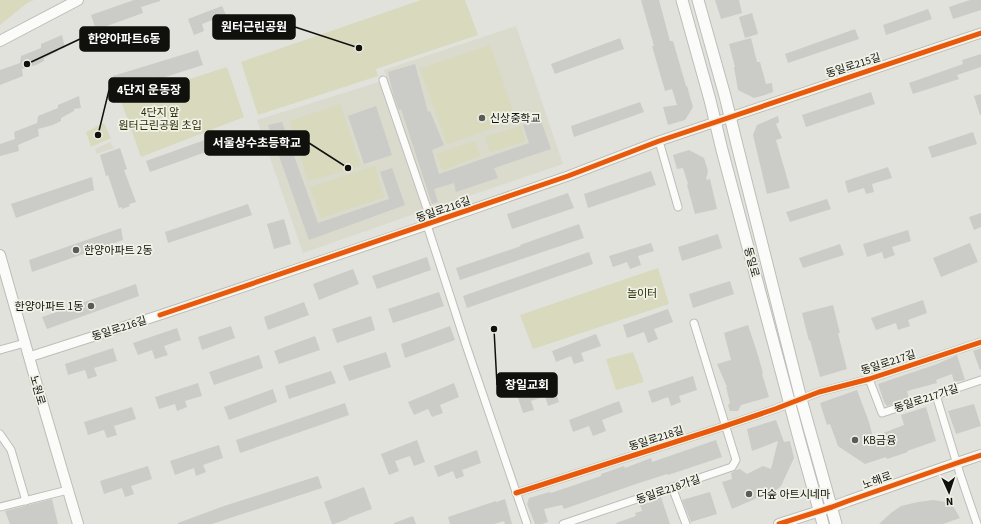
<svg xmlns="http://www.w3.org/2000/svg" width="981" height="524" font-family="'Source Sans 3','Noto Sans KR',sans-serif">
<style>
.built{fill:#dadacd}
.green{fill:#d8d9bd}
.building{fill:#cbcbc7}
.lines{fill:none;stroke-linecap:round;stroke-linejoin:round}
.minor-casing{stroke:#bdbdb9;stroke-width:9}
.tertiary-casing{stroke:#bdbdb9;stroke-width:11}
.secondary-casing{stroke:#bdbdb9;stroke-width:12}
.primary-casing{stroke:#bdbdb9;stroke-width:13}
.minor{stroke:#fbfbfa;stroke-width:7}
.tertiary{stroke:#fbfbfa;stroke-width:9}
.secondary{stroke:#fbfbfa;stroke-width:10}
.primary{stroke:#fbfbfa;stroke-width:11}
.cycleway-casing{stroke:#f1f2e7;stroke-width:8}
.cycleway{stroke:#e8590c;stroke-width:5}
.poi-dot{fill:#5a5a56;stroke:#f1f2e7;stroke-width:1.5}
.labels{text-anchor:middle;stroke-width:3.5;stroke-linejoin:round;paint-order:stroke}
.street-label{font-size:11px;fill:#10110d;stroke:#f1f2e7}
.park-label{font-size:11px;fill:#303008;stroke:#f1f2e7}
.poi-label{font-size:11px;fill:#10110d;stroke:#f1f2e7;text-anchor:start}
.leader{fill:none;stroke:#10110d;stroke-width:1.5}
.callout-dot{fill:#10110d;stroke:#f1f2e7;stroke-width:1.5}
.callout{fill:#10110d;stroke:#10110d;stroke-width:1.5}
.callout-label{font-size:12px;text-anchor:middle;font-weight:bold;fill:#fff}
</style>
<rect width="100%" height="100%" fill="#e2e2dd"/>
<g class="built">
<polygon points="516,26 563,164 431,209 384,70"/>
<polygon points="379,82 423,211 303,253 257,120"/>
<polygon points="110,142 114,148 97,154 95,149"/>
</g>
<g class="green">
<polygon points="0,0 34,0 27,3 0,25"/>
<polygon points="421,0 465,0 478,35 376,69 378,76 258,115 241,62"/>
<polygon points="490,45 516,120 447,144 420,69"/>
<polygon points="227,67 244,117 141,157 121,101"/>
<polygon points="340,104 361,166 308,181 290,121"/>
<polygon points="104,123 111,138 91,147 86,132"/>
<polygon points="521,126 525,141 490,152 485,137"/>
<polygon points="475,141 480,156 442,170 437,154"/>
<polygon points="375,166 384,197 321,218 310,187"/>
<polygon points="658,268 669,304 533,349 520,315"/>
<polygon points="633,352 644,382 616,390 606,359"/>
</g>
<g class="building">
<polygon points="134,0 160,0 160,1 141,7 143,13 96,30 91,15"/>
<polygon points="641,0 659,0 670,41 673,41 686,86 687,86 693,107 685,120 668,125 663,107 677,105 672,89 665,91 652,46 654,46"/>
<polygon points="715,0 739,0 742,13 721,19"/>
<polygon points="970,0 981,0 981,10 953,19 949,7"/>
<polygon points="222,6 229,22 218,26 215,19 202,24 204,31 194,35 188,19"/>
<polygon points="928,9 932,19 886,35 883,25"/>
<polygon points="752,13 758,34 745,38 739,17"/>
<polygon points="855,29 859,39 788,63 785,54"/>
<polygon points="62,35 65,48 58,49 58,51 44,58 44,61 36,65 22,69 23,76 0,85 0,70 20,63 21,56 41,48 41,44"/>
<polygon points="620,38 624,49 555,74 551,64"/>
<polygon points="751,38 757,62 760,62 766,84 772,83 773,92 765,95 754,98 738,90 734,67 735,67 729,44"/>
<polygon points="198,50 203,65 156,80 155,77 117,88 113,76"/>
<polygon points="981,54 981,67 957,75 959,79 913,94 909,83 963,64 962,60"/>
<polygon points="415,64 428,112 430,111 444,145 432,150 439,174 529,143 523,125 540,118 551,149 494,168 498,178 456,192 454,183 434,189 438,202 432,204 401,109 399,110 394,97 388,72"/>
<polygon points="871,92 875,104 806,127 802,115"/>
<polygon points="981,94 981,115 980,115 974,96"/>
<polygon points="79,96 81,108 74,109 74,111 61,118 61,121 53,125 38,129 39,136 18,145 19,151 0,156 0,144 15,139 14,132 37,123 38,116 58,108 58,105"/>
<polygon points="640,102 644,112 574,137 571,126"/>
<polygon points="376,106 392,155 364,164 348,116"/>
<polygon points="778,116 779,122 776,124 782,138 776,140 790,188 767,194 753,135 757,125"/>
<polygon points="282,122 318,223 389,199 380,172 392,168 405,205 309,240 268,125"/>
<polygon points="227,132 231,143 150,172 146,161"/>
<polygon points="973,132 977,144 932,158 928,147"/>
<polygon points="120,148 127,169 124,170 136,202 129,204 130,206 122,209 122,207 119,208 108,175 106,176 100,155"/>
<polygon points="689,150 704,158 708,171 706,180 710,179 717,209 695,214 687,185 688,184 683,168 677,169 673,155"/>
<polygon points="888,167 892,178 872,184 874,192 866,194 864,188 848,193 845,181"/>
<polygon points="651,171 656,185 588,208 584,194"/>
<polygon points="92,177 94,190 16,218 11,204"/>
<polygon points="568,193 574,208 512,229 507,214"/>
<polygon points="827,199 831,209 790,222 786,212"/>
<polygon points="248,204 252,215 168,243 165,232"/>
<polygon points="981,213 981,227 974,230 969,217"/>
<polygon points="284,219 291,244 274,249 267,224"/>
<polygon points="579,224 584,238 460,280 456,268 521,246 520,245"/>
<polygon points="121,228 123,240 32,272 29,260"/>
<polygon points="908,230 911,241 892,247 895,255 884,259 882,252 867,257 863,244"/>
<polygon points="718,234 722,248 682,261 678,247"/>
<polygon points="651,243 654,251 638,256 641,265 630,269 627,262 613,267 609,256"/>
<polygon points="970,243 978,262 941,277 933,258"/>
<polygon points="840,244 844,255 803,268 799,258"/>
<polygon points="589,252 593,264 467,308 463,296"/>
<polygon points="427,257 431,270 377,289 372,276"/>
<polygon points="353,269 359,284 319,300 313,284"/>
<polygon points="730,281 734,294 693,308 689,294"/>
<polygon points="136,284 139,296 47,329 42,317"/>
<polygon points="439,292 444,306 393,323 388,309"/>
<polygon points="923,300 927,313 908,320 910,326 898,330 896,323 876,330 871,318"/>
<polygon points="304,302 309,315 268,330 264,317"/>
<polygon points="833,305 840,333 838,333 847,369 820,377 810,340 809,341 802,313"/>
<polygon points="668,309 673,322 654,329 658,339 648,343 644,332 627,338 623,325"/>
<polygon points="371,316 375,330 337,343 332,329"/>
<polygon points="748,325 757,352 763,373 762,374 769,397 741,405 738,411 730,411 728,405 730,403 726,387 727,387 717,364 731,360 724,333"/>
<polygon points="231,326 235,338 202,350 198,337"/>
<polygon points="450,326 455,340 405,358 401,344"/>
<polygon points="177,328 181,340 164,346 168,355 155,359 152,350 138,355 133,343"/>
<polygon points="596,334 601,346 581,353 584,361 574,364 571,356 556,362 552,351"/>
<polygon points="315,336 320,350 279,364 274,351"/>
<polygon points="113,348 117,361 94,368 97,376 88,379 85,370 68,375 65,364"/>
<polygon points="981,348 981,369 980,370 973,351"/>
<polygon points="386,352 391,367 349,381 343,366"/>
<polygon points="259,355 263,368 214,385 209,372"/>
<polygon points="957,355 965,380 954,382 952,374 936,380 937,383 907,391 909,399 887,406 884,402 878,384 937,364"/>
<polygon points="331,371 336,383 289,399 285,386"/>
<polygon points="693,376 697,390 679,396 681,402 671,406 668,397 652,403 648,391"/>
<polygon points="198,383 202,396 185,401 187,407 177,411 175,404 159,409 155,397"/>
<polygon points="454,383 459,397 440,405 443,413 432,417 428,409 414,415 408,402"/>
<polygon points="553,383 559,402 548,406 545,396 531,401 534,410 523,413 517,395"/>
<polygon points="273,389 277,402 229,420 224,407"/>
<polygon points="857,390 869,422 873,437 904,425 901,415 926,407 936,441 907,451 908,452 887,459 886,457 865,464 838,446 830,424 827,425 820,403"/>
<polygon points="619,401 623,412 602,420 606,431 593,436 589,426 573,432 569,420"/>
<polygon points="345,403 349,415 240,453 236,440"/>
<polygon points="974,404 981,426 956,434 948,411"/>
<polygon points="132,407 136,419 114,426 117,435 107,438 104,430 88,435 84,422"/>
<polygon points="776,420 784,442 790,441 794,458 781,486 769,496 766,494 732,509 722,482 732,479 731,473 736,470 740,469 747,474 763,466 771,469 778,441 752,451 747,429"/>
<polygon points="417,440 425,462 414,466 410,456 395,461 399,471 389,475 381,454"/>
<polygon points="716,440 722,457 668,475 667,474 636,484 564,509 562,505 544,509 548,522 542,524 535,524 527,504 529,498 550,492 551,493 601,476 601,474 624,466 625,468 651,458 652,462"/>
<polygon points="219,445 223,458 203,465 206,472 196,476 194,468 175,475 170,461"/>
<polygon points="477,450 481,463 462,470 464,476 456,479 453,471 438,477 434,466"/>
<polygon points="148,466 152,479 131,486 134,494 125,497 122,488 104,494 100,481"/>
<polygon points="318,476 322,488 212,524 178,524 178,523 224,506"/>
<polygon points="364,487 372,509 348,518 348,519 334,524 332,524 324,502"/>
<polygon points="710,492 717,514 691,522 682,500"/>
<polygon points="661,497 670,524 617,524 616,523 636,516 635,513 642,511 640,505 652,502"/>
<polygon points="52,499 58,524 10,524 5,511"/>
<polygon points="505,499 512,524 505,524 504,521 494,524 450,524 448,517 496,501 496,502"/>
<polygon points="933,500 946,502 953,506 960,518 943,524 879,524 891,513 901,506 918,502"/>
<polygon points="413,516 416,524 394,524 394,523"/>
</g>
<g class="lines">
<g class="minor-casing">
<g id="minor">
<polyline points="383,80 432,223"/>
<polyline points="659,141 678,207"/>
<polyline points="427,225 467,348 527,524"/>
<polyline points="0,350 25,343"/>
<polyline points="869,379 882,413 981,380"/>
<polyline points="936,395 960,474 977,524"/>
<polyline points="0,434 11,450 26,501"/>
<polyline points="672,487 686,524"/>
<polyline points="516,493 725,426 775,409 819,392 869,379 981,342"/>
<polyline points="0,507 68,490"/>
<polyline points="563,524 732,467 736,460 694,323"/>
</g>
</g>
<g class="tertiary-casing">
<polyline id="tertiary" points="29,357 160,315 427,225 568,176 659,141 981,33"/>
</g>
<g class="secondary-casing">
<g id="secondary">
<polyline points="0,41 78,0"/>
<polyline points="0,255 37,385 78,524"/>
<polyline points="779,524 832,507 848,501 957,463 981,455"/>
</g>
</g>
<g class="primary-casing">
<g id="primary">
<polyline points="682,0 710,100 722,150 800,442 823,524"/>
<polyline points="698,0 725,96 737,145 801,399 836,524"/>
</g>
</g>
<use href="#minor" class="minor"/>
<use href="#tertiary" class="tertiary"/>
<use href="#secondary" class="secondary"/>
<use href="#primary" class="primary"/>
<g class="cycleway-casing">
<g id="cycleway">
<polyline points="160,315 568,176 659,141 981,33"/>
<polyline points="516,493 725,426 775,409 819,392 869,379 981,342"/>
<polyline points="779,524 832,507 848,501 957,463 981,455"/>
</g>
</g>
<use href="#cycleway" class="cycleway"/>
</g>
<g class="poi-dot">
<circle cx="482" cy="118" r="4"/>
<circle cx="76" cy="250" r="4"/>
<circle cx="91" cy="306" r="4"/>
<circle cx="855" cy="440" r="4"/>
<circle cx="749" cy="494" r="4"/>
</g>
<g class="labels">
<g class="street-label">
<text transform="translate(853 65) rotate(-18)" y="4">동일로215길</text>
<text transform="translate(443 209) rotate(-19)" y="4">동일로216길</text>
<text transform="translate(752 262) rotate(75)" y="4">동일로</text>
<text transform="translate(119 328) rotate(-18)" y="4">동일로216길</text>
<text transform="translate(888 362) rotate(-18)" y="4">동일로217길</text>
<text transform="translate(38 390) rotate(74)" y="4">노원로</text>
<text transform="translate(926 398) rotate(-18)" y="4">동일로217가길</text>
<text transform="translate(656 438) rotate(-18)" y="4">동일로218길</text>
<text transform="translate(877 480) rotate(-20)" y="4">노해로</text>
<text transform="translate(668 489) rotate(-19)" y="4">동일로218가길</text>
</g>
<g class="park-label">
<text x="160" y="116">4단지 앞<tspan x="160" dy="13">원터근린공원 초입</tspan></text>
<text x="642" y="297">놀이터</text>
</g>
<g class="poi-label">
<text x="490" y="122">신상중학교</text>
<text x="84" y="254">한양아파트 2동</text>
<text x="83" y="310" text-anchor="end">한양아파트 1동</text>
<text x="863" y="444">KB금융</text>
<text x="757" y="498">더숲 아트시네마</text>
</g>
</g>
<path class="leader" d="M359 48L295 27M27 64L80 39M98 135L109 90M348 168L309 143M494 329L497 385"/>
<g class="callout-dot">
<circle cx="359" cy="48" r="4"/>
<circle cx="27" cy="64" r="4"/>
<circle cx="98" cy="135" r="4"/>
<circle cx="348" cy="168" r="4"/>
<circle cx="494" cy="329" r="4"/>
</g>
<g class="callout">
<rect x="213" y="15" width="82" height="24" rx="4"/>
<rect x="80" y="27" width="89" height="24" rx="4"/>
<rect x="109" y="78" width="80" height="24" rx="4"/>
<rect x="205" y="131" width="104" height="24" rx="4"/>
<rect x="497" y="373" width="60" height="24" rx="4"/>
</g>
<g class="callout-label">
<text x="254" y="31">원터근린공원</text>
<text x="124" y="43">한양아파트6동</text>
<text x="149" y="94">4단지 운동장</text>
<text x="257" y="147">서울상수초등학교</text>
<text x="527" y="389">창일교회</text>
</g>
<g transform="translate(949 492) rotate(177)" stroke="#f1f2e7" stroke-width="3" paint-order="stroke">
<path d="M0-3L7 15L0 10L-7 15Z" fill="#10110d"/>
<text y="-6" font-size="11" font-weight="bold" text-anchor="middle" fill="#10110d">N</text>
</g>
</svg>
